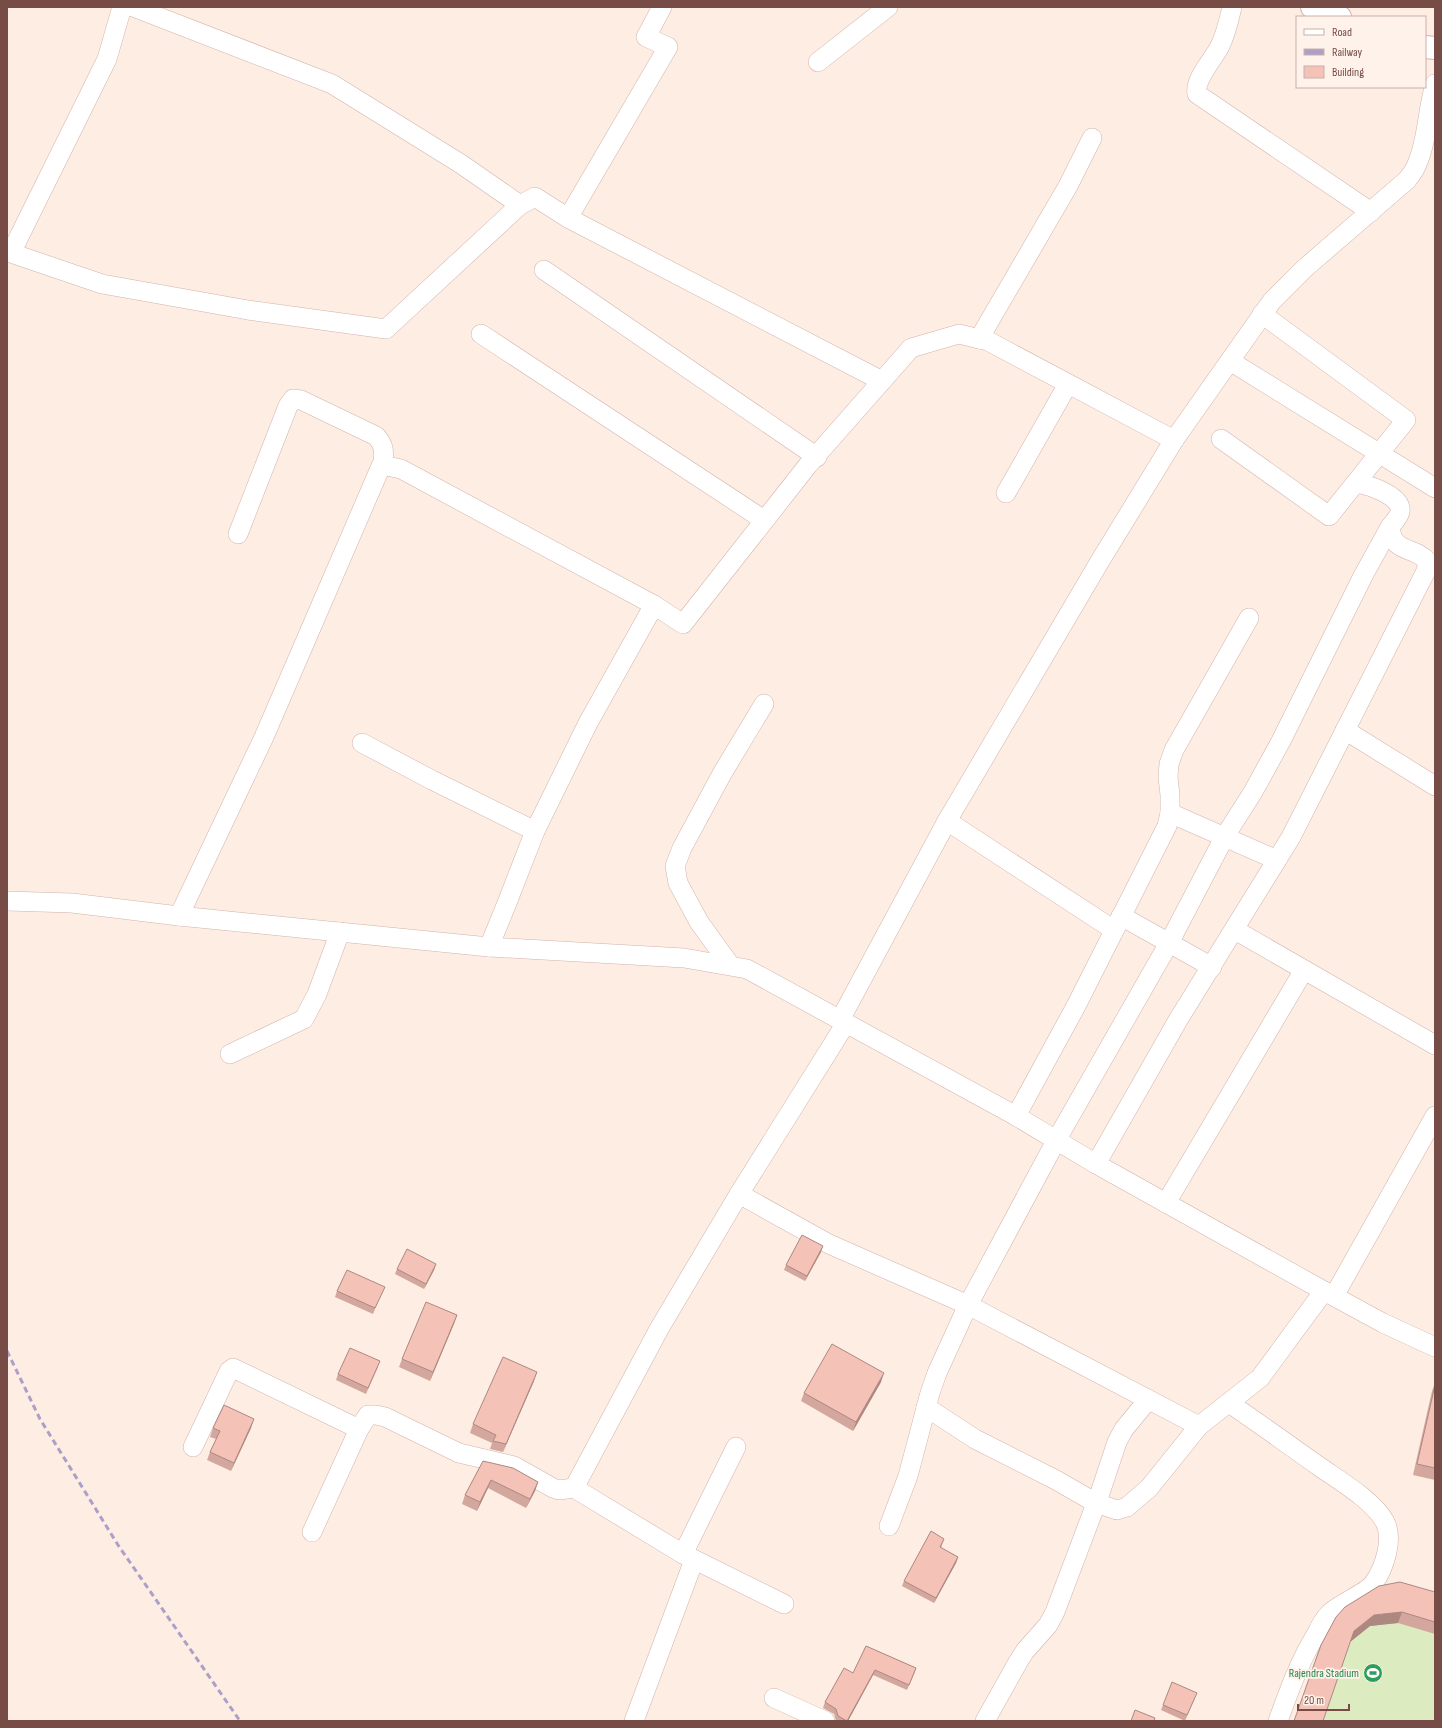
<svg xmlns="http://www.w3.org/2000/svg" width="1442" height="1728" font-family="'Sofia Sans Condensed',sans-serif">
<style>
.grass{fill:#dcecc0}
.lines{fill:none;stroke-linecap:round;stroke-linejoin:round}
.minor-casing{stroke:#d2b3ab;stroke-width:20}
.tertiary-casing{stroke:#d2b3ab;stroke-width:24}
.minor{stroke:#fff;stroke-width:19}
.tertiary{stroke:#fff;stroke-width:22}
.rail{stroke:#aca0c8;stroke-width:3;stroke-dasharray:6 4;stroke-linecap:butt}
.wall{fill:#d3a79e}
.shaded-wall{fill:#ac8881}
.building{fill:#f5c2b8;stroke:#ac8881}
.labels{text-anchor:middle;stroke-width:3.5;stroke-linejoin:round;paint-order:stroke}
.leisure-label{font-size:12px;fill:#27864d;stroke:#fff2ea;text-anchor:end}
</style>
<rect width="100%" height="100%" fill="#feede2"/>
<polygon class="grass" points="1435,1604 1435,1721 1294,1721 1328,1624"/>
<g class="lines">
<g class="minor-casing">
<g id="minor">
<polyline points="122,7 107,59 11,253 102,284 248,310 386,329 520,205"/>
<polyline points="133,7 332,84 461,164 520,205 535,197 568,218 882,381"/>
<path d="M1232,7C1229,20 1226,34 1220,46C1213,60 1194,79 1197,94L1371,212"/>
<polyline points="818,62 888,7"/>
<polyline points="568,218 668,47 646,37 662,7"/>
<polyline points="544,270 817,457"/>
<polyline points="481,334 764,520"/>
<polyline points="979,339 1068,186 1092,138"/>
<polyline points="1230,361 1435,488"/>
<polyline points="1221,439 1329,516 1406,420 1262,314"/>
<polyline points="1006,493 1068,384"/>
<path d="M238,534L288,406L293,399L301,400L376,436C385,446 384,452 383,465"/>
<polyline points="1345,730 1435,786"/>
<polyline points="362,743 432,780 535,831"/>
<polyline points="1170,813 1277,860"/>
<polyline points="947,821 1114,930"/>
<polyline points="7,901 72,903 179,916 489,947 684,958 747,969 1016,1116 1096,1164 1324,1291 1383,1323 1435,1347"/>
<polyline points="179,916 264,737 381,466 387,466 401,469 654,605"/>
<polyline points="1121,916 1212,967"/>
<polyline points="1235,930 1435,1045"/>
<polyline points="489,947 507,903 535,831 588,723 654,605 683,624 808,465 911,348 959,334 988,341 1174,440"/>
<polyline points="730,965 699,922 678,883 675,866 682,848 723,772 764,704"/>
<path d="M840,1020L947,821L1100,561L1174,440L1272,301L1305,268L1407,180C1411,175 1415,170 1417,164C1428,139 1427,110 1435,84"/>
<polyline points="230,1054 304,1019 317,994 340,932"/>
<polyline points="1016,1116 1076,1006 1167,826 1170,813 1170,795 1168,777 1169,764 1174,750 1249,618"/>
<path d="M1096,1164L1178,1020L1291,837L1426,571L1428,562C1414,545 1393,555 1390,527C1393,523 1399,517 1400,512C1403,496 1369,485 1356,483"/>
<polyline points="739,1194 829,1244 968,1305 1199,1426"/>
<polyline points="1166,1203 1304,970"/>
<polyline points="1334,1296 1435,1116"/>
<path d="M1229,1403C1260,1424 1290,1446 1320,1467C1340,1481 1374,1501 1385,1522C1394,1540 1384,1569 1373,1584C1366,1593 1341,1603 1330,1613C1325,1618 1320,1626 1317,1633C1300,1660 1289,1691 1278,1721"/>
<polyline points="926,1407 975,1439 1056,1480 1096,1503 1117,1510 1127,1507 1149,1488 1199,1426 1260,1378 1324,1291"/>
<polyline points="193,1447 229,1371 233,1368 359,1429"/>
<polyline points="889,1526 908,1476 930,1393 937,1373 968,1305 1057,1139 1169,943 1225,836 1253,792 1281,741 1363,576 1390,527"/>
<polyline points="312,1532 359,1429 368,1415 376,1415 385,1417 459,1453 514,1466 553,1488 559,1490 574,1488"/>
<polyline points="683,1554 736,1447"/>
<polyline points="784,1604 683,1554 574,1488 659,1329 739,1194 846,1023"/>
<polyline points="774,1698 825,1721"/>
<polyline points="634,1721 694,1560"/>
<polyline points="985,1721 1018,1662 1025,1651 1048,1625 1055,1612 1100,1493 1117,1442 1124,1429 1148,1400"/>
</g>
</g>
<g class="tertiary-casing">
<g id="tertiary">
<polyline points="1312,7 1340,17"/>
<polyline points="1425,47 1435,48"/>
</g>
</g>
<use href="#minor" class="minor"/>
<use href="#tertiary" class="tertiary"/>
<polyline class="rail" points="7,1351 40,1419 118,1545 240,1721"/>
</g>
<g class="wall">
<polygon points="821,1252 805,1281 784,1270 786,1265"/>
<polygon points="436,1264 434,1270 424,1289 395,1274 397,1269"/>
<polygon points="337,1291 382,1292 373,1314 335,1297"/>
<polygon points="457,1315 430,1381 399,1367 402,1359"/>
<polygon points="378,1367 366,1394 336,1380 338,1374"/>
<polygon points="534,1381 503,1452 490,1449 492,1443 470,1433 473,1424"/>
<polygon points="881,1382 853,1431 801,1401 804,1393"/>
<polygon points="1435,1383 1435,1480 1413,1475 1432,1391"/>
<polygon points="213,1428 251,1428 231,1471 207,1460 210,1452 216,1439 210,1437"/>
<polygon points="483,1461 538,1482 535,1491 526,1508 488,1488 477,1511 462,1504 465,1495"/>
<polygon points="944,1539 941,1548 958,1557 956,1563 934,1603 902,1586 904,1581"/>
<polygon points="1435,1592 1435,1634 1398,1623 1370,1626 1350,1642 1321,1645"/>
<polygon points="866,1646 916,1668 914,1674 907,1690 873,1675 848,1721 836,1721 834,1714 823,1708 825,1702 853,1673"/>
<polygon points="1195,1698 1185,1721 1161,1710 1163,1705"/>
</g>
<g class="shaded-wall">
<polygon points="823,1246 821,1252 805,1281 807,1276"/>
<polygon points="436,1264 434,1270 424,1289 426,1284"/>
<polygon points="457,1315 454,1324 430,1381 433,1372"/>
<polygon points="537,1372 534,1381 503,1452 506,1444"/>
<polygon points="884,1373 881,1382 853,1431 856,1422"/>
<polygon points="254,1419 251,1428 231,1471 234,1463"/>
<polygon points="491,1480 488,1488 477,1511 480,1502"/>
<polygon points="538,1482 535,1491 526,1508 530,1499"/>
<polygon points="958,1557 956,1563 934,1603 936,1598"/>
<polygon points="1402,1612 1398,1623 1370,1626 1350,1642 1354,1631 1374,1615"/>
<polygon points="875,1670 873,1675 848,1721 847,1721"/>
</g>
<g class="building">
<polygon points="802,1235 823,1246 807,1276 786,1265"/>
<polygon points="407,1249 436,1264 426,1284 397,1269"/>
<polygon points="347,1270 385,1287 375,1308 337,1291"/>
<polygon points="426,1302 457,1315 433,1372 402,1359"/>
<polygon points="832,1344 884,1373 856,1422 804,1393"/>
<polygon points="350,1348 380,1361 368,1388 338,1374"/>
<polygon points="503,1357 537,1372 506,1444 493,1441 496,1435 473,1424"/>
<polygon points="1435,1385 1435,1468 1417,1464"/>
<polygon points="224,1405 254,1419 234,1463 210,1452 220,1431 213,1428"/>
<polygon points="483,1461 513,1468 538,1482 530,1499 491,1480 480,1502 465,1495"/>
<polygon points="931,1531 944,1539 940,1547 958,1557 936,1598 904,1581"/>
<polygon points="1400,1582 1435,1592 1435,1622 1402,1612 1374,1615 1354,1631 1323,1721 1294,1721 1321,1645 1336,1617 1345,1607 1379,1586"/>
<polygon points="866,1646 916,1668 909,1685 875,1670 847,1721 838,1716 836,1709 825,1702 844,1668 853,1673"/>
<polygon points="1172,1682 1197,1693 1187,1715 1163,1705"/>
<polygon points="1135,1710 1155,1718 1154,1721 1131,1721"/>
</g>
<defs>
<g id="stadium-disc" transform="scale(1)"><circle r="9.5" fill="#2e9e5b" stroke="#fff2ea"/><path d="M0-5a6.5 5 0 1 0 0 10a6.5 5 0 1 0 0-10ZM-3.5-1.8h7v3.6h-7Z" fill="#fff"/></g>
</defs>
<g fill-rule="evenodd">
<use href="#stadium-disc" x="1373" y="1673"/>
</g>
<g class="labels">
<g class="leisure-label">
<text x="1359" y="1677">Rajendra Stadium</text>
</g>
</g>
<rect width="1442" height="1728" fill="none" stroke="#774c47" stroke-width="16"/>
<rect x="1296" y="16" width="130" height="72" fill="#fff2ea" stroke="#c9b0a9"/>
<rect x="1304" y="29" width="20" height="6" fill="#ffffff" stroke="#c9b0a9"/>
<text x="1332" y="36" font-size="12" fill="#774c47">Road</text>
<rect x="1304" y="49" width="20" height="6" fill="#aca0c8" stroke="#c9b0a9"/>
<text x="1332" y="56" font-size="12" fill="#774c47">Railway</text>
<rect x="1304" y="66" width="20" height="12" fill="#f5c2b8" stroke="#c9b0a9"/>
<text x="1332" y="76" font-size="12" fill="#774c47">Building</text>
<path d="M1298 1704v6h51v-6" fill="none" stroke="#774c47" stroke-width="2"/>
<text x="1304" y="1704" font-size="12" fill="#774c47" stroke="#fff2ea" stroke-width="3" paint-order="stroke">20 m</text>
</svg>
